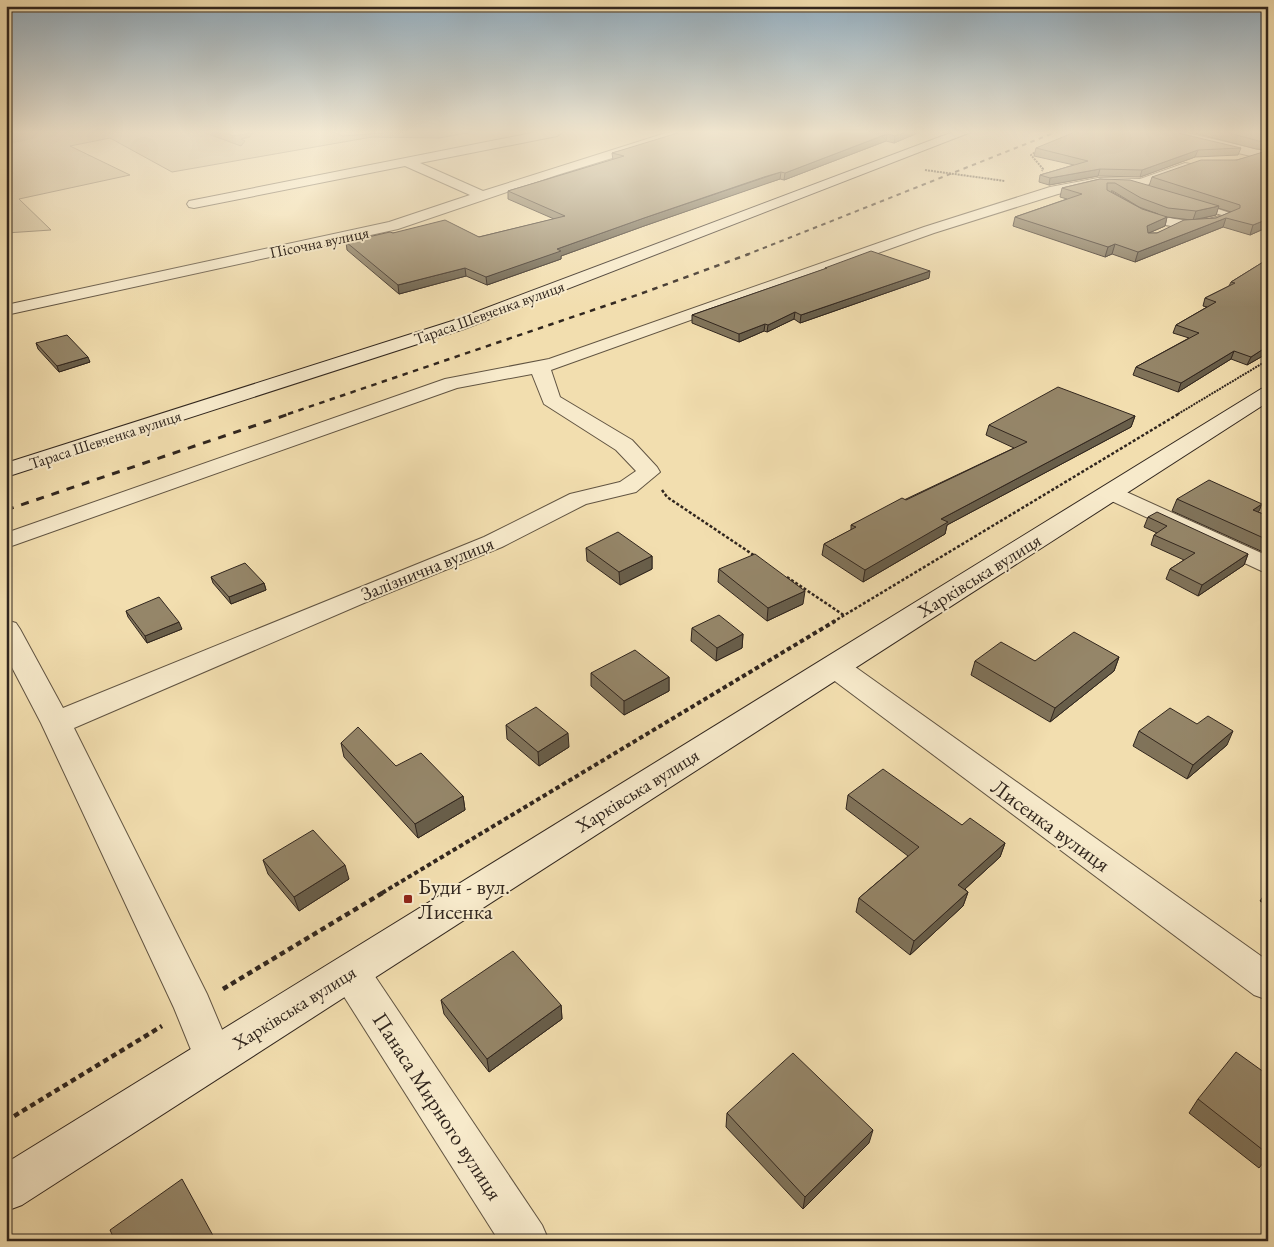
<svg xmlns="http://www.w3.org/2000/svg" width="1274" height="1247" font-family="'EB Garamond',serif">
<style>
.green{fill:#d1bf96;stroke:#81725a}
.water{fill:#b09f7e;stroke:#7d6f58}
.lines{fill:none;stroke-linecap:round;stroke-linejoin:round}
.river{fill:#b09f7e;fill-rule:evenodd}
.lane-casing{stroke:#615442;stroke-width:2}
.street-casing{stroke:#615442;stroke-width:2}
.secondary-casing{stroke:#31261e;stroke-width:2}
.path-far3{stroke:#31261e;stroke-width:2;stroke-dasharray:2 1;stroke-linecap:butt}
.path-far2{stroke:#31261e;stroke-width:2.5;stroke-dasharray:3 2;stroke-linecap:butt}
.path-far1{stroke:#31261e;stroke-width:4;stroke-dasharray:4.5 3;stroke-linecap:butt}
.path{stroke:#31261e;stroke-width:4.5;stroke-dasharray:5.5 4;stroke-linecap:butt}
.lane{fill:#f7eacb;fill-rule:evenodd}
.street{fill:#f7eacb;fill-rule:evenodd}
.secondary{fill:#f7eacb;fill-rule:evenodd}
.rail-far2{stroke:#31261e;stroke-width:2;stroke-dasharray:4.5 4.5;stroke-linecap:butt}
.rail-far1{stroke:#31261e;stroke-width:2.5;stroke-dasharray:5.5 5.5;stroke-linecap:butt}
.rail{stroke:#31261e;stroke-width:3;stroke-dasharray:8 8;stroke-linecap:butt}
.wall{fill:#80735a;stroke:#31261e;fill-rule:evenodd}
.shaded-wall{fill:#685e4a;stroke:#31261e}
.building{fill:#958669;stroke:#31261e}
.poi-dot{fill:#8f2418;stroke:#f7eacb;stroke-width:2}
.labels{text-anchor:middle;stroke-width:4;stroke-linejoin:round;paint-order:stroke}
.far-street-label{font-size:16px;fill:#31261e;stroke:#f7eacb}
.street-label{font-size:19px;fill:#31261e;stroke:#f7eacb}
.near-street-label{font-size:22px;fill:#31261e;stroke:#f7eacb}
.near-poi-label{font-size:22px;fill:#31261e;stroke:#f7eacb;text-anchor:start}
</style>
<rect width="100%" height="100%" fill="#f2deaf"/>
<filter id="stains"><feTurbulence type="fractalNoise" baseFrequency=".004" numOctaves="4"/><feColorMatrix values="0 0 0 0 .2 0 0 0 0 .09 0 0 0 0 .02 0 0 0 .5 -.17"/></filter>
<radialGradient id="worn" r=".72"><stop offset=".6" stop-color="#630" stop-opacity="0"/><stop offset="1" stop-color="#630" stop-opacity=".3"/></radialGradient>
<polygon class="green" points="6,132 203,132 240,145 241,139 250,137 249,135 256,132 333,132 343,136 394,132 472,132 439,138 372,137 172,172 110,138 70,146 130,175 19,199 51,230 6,233"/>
<polygon class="water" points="203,132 225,132 233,136 256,132 250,135 251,136 241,139 245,141 241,146"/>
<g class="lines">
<polygon class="river" points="6,132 39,132 36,138 6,145"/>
<g class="lane-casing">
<path id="lane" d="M1194,201L1236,215C1217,232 1158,231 1139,214L1144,211C1172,219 1193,226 1222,215L1191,206V202Z"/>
</g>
<g class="street-casing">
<g id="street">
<polygon points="537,132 563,132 557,136 420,163 483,191 669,132 689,132 687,135 557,175 398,229 6,315 6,305 389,222 470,195 405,166 194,208 189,207 187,204 189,201"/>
<polygon points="1161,132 1183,132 1264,151 1265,154 1259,158 1163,135"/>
<polygon points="1185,163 1190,164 1192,167 1190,170 1141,187 1098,186 1058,194 934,233 551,370 560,397 632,440 657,467 660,472 636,492 586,504 502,547 364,603 74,728 207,994 234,1058 228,1072 214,1077 200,1072 174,1008 41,723 6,656 6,620 16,623 20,629 63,708 484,537 570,494 620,482 636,471 616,450 544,404 532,374 457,388 6,548 6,533 445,379 549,359 924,227 1050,187 1098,178 1140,179"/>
<polygon points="1111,485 1268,556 1268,574 1103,497 1099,492 1103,487"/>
<polygon points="834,657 844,659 1268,961 1268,1000 1254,995 824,673 820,666 824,659"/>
<polygon points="350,955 364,960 542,1225 549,1241 499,1241 336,984 331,972 336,960"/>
</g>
</g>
<g class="secondary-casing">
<g id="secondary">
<polygon points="953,132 971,132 464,329 6,477 6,463 452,321"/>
<polygon points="1268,387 1268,402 22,1205 6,1211 6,1163 1261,389"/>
</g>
</g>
<g class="path-far3">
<polyline points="1037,151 1031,155 1043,169 1042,171"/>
<polyline points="925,170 1005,181"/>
<polyline points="1178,414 1268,360"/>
</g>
<g class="path-far2">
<polyline points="662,490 667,497 755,556"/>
<polyline points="787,577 845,616"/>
<polyline points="833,622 1180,413"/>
</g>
<polyline class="path-far1" points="382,893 835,621"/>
<g class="path">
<polyline points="223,989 384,892"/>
<polyline points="6,1121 162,1026"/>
</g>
<use href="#lane" class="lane"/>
<use href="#street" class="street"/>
<use href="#secondary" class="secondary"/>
<polyline class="rail-far2" points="746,255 1056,132"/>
<polyline class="rail-far1" points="288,414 640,294 749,254"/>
<polyline class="rail" points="6,510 292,413"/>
</g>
<g class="wall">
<polygon points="693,132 920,132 894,143 886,141 784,180 780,179 764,184 644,226 561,256 561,259 487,285 466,276 399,294 347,250 346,242 393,233 479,237 554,219 508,199 508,191 613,160 612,153"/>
<polygon points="1191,132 1268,132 1268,150 1256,149"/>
<polygon points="1036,148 1241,148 1238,155 1195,157 1140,177 1098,176 1049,185 1039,182 1040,175 1074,165 1034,156"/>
<path d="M1268,152V227L1250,235L1223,227L1135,262L1112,254L1105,257L1013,226L1015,217L1067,199L1060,197L1062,188L1100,179L1149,186L1152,177L1237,160ZM1111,191H1113L1139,207L1158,214L1142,209ZM1218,208L1231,212L1216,218L1196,220L1216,215ZM1167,217L1191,220L1157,233H1149L1165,226Z"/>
<polygon points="1268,259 1268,353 1247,365 1231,359 1178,392 1133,375 1136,367 1189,338 1173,333 1176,325 1207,307 1203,306 1205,298 1229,286 1231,282"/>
<polygon points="825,268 929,278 800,323 794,319 767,332 764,331 739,342 692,323 692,315 825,269"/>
<polygon points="36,343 90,362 59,372 38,349"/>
<polygon points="1135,416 1131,427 947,525 945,534 863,582 822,555 824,544 851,530 851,525 1014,448 986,435 989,425"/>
<polygon points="1177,499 1258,512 1268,516 1268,549 1263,552 1172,511"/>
<polygon points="1148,517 1248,554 1244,565 1198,596 1166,579 1170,569 1184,560 1151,545 1154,535 1157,533 1144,527"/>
<polygon points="586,548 652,556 652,569 620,585 587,561"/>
<polygon points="719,569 803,604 767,621 718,582"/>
<polygon points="211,577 264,583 266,590 231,604 213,583"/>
<polygon points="126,611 182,629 147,643 128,617"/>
<polygon points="692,628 743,634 742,648 716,661 691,641"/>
<polygon points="1119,657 1114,671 1050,722 971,675 975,661 1035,661"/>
<polygon points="591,673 669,677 669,691 624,715 591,686"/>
<polygon points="506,725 569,747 539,766 507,739"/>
<polygon points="1139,731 1227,745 1187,779 1133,746"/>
<polygon points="341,743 396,766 463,796 465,810 418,838 344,757"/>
<polygon points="848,795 962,825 1005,843 1000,857 965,889 968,892 963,906 910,955 856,912 859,898 908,856 846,809"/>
<polygon points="263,860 349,879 299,911 268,874"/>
<polygon points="1268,889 1268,906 1260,901"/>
<polygon points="441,1000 561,1005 562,1019 489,1072 444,1014"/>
<polygon points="1268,1075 1268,1157 1259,1168 1189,1113 1198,1099"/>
<polygon points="727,1113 869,1143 803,1209 726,1127"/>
</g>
<g class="shaded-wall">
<polygon points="905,132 920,132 894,143 895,136"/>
<polygon points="887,134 886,141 784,180 785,173"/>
<polygon points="1198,150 1195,157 1140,177 1142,170"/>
<polygon points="1100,169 1098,176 1049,185 1050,178"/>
<polygon points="781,172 780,179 644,226 561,256 561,259 487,285 486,277 557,249 644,218"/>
<polygon points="1219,206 1216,215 1193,220 1196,211"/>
<polygon points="1167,217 1165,226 1144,235 1147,226"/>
<polygon points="1226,218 1223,227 1135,262 1138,252"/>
<polygon points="1268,219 1268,227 1250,235 1253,225"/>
<polygon points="1115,244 1112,254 1105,257 1108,247"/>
<polygon points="465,268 466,276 399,294 398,285"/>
<polygon points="930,271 929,278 800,323 801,315"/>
<polygon points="795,312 794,319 767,332 768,325"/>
<polygon points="765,324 764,331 739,342 739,334"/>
<polygon points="1268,346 1268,353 1247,365 1251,357"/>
<polygon points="1234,351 1231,359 1178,392 1181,383"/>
<polygon points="88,357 90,362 59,372 57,366"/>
<polygon points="1135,416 1131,427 947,525 945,534 863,582 865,570 941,519"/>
<polygon points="1262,504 1257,516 1253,510"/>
<polygon points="1268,541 1268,549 1263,552"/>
<polygon points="1248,554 1244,565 1198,596 1202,585"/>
<polygon points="652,556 652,569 620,585 619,572"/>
<polygon points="264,583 266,590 231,604 229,597"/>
<polygon points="805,591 803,604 767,621 768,608"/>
<polygon points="179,622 182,629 147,643 145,636"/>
<polygon points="743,634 742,648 716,661 717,648"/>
<polygon points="1119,657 1114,671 1050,722 1055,708"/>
<polygon points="669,677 669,691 624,715 624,701"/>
<polygon points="1233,731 1227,745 1187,779 1193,765"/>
<polygon points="568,733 569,747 539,766 538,752"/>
<polygon points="463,796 465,810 418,838 415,824"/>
<polygon points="1005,843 1000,857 954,899 958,885"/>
<polygon points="345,865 349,879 299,911 294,897"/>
<polygon points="968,892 963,906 910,955 914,941"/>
<polygon points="561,1005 562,1019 489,1072 487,1059"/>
<polygon points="873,1130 869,1143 803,1209 805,1197"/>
</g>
<g class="building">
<polygon points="681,132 690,133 693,132 905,132 895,136 887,134 785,173 781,172 764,177 644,218 557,249 561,251 486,277 465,268 398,285 346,242 390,232 393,233 445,220 479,237 565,216 508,191 624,156 612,153"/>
<polygon points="1075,132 1174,132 1241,148 1198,150 1142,170 1100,169 1050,178 1040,175 1088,161 1036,148"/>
<polygon points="1225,132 1268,132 1268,141 1259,141"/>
<polygon points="1263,152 1268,152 1268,219 1253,225 1226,218 1138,252 1115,244 1108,247 1015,217 1082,194 1062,188 1100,179 1130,180 1219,206 1196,211 1168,208 1141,198 1115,183 1107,183 1107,190 1142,209 1167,217 1147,226 1148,233 1157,233 1184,220 1216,218 1240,208 1240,205 1152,177 1201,160 1237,160"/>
<polygon points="871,251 930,271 801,315 795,312 768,325 765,324 739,334 692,315 827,268 825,268"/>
<polygon points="1268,259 1268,346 1251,357 1234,351 1181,383 1136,367 1199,333 1176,325 1216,302 1205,298 1235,283 1231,282"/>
<polygon points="67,335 88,357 57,366 36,343"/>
<polygon points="1058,387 1135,416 941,519 948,522 865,570 824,544 856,527 851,525 902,498 906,500 1027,442 989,425"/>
<polygon points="1209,480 1262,504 1253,510 1268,516 1268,525 1265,527 1268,528 1268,540 1177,499"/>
<polygon points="1157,512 1248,554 1202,585 1170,569 1195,553 1154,535 1167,526 1148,517"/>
<polygon points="618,532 652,556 619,572 586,548"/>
<polygon points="755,554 805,591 768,608 719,569"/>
<polygon points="245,563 264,583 229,597 211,577"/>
<polygon points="159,597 179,622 145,636 126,611"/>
<polygon points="719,615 743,634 717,648 692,628"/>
<polygon points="1074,632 1119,657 1055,708 975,661 1001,642 1035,661"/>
<polygon points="635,650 669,677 624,701 591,673"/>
<polygon points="536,707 568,733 538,752 506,725"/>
<polygon points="1170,708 1197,724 1208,716 1233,731 1193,765 1139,731"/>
<polygon points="358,727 396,766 421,753 463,796 415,824 341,743"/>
<polygon points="883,769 962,825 970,818 1005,843 958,885 968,892 914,941 859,898 919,847 848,795"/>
<polygon points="313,830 345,865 294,897 263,860"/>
<polygon points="513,951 561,1005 487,1059 441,1000"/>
<polygon points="1236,1052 1268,1075 1268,1154 1198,1099"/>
<polygon points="793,1053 873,1130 805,1197 727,1113"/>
<polygon points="182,1179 216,1241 115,1241 110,1230"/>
</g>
<linearGradient id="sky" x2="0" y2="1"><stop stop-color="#91acbe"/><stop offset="0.43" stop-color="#f9f0db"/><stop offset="1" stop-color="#f9f0db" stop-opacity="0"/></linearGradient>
<rect width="1274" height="307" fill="url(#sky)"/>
<rect class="poi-dot" x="403" y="894" width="10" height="10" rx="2.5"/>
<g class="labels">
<g class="far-street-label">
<text transform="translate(319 242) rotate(-12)" y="6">Пісочна вулиця</text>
<text transform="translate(489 312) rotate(-20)" y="6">Тараса Шевченка вулиця</text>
<text transform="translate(105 439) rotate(-18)" y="6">Тараса Шевченка вулиця</text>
</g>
<g class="street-label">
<text transform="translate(427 568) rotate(-22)" y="7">Залізнична вулиця</text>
<text transform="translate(979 575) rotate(-32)" y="7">Харківська вулиця</text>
<text transform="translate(637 790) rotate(-32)" y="7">Харківська вулиця</text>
<text transform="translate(294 1007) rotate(-32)" y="7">Харківська вулиця</text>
</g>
<g class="near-street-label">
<text transform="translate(1051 825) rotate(36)" y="8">Лисенка вулиця</text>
<text transform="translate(438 1106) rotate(57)" y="8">Панаса Мирного вулиця</text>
</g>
<g class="near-poi-label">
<text x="418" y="894">Буди - вул.<tspan x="418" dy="25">Лисенка</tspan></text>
</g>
</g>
<rect width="1274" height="1247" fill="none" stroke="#f2deaf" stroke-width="25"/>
<rect x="8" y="8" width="1259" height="1232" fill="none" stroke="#31261e" stroke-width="2.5"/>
<rect x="12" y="12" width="1249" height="1222" fill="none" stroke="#31261e"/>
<rect width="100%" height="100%" filter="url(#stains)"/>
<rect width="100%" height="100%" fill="url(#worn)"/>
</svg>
